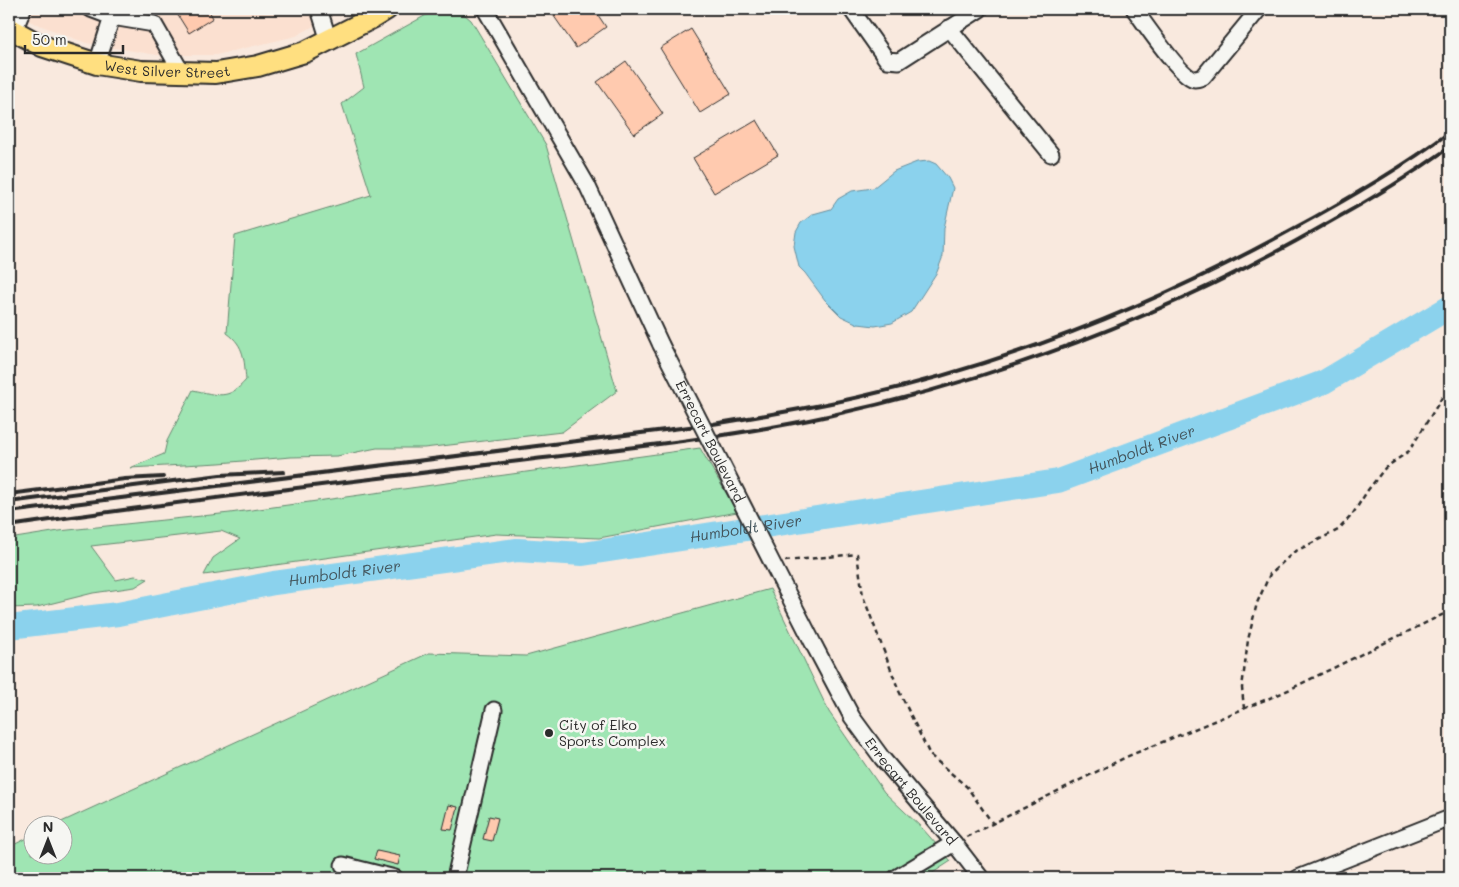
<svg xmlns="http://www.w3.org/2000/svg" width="1459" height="887" font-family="Mali,sans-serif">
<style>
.built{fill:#fbe0d0}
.green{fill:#9fe5b3;stroke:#65886f}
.water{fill:#8bd2ed;stroke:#658f9f}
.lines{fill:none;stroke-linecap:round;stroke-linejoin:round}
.river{stroke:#8bd2ed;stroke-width:24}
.building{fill:#ffcaaf;stroke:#2b2b2b}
.minor-casing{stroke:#2b2b2b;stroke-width:19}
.major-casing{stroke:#2b2b2b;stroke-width:24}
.path{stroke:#2b2b2b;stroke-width:2.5;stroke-dasharray:5 4;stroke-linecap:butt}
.minor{stroke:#f6f6f2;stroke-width:15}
.major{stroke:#ffdf80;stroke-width:20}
.rail{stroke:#2b2b2b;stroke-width:4}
.minor-bridge-casing{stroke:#2b2b2b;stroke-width:19;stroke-linecap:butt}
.minor-bridge{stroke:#f6f6f2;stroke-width:15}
.poi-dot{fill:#2b2b2b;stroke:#f6f6f2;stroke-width:2}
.labels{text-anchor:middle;stroke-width:5;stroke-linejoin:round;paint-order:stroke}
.street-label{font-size:14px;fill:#2b2b2b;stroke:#f6f6f2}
.poi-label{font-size:14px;fill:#2b2b2b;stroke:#f6f6f2;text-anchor:start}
.water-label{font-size:15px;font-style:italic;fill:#43555c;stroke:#f6f6f2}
</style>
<rect width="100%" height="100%" fill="#f9e9de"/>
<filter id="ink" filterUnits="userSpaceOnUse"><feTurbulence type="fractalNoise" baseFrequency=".02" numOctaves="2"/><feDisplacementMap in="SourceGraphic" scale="10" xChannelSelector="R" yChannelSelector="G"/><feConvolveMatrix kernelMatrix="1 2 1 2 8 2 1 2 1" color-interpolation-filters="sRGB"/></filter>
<g filter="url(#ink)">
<polygon class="built" points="9,9 344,9 296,36 216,55 157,55 86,43 16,16 9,11"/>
<g class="green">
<path d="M437,9H458L471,20L546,145L617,391L562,432L424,448H377L337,456L291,457L219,463L130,468L164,454L167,441L193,390C218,395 228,401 246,380C244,360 245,346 227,333L235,236L371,195L342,104L364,87L356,54Z"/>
<polygon points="700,448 737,512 599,538 496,534 204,575 213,558 240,539 221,531 91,546 116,580 135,576 148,579 135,587 93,593 37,607 9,608 9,539 59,531 230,513"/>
<polygon points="770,589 829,712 884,792 922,828 951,861 925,878 9,878 9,847 32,836 32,854 62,854 62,824 57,824 429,653 526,656"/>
</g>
<polygon class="water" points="929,161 936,164 948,178 953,188 944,228 943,256 937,272 911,312 892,323 875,326 858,324 841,316 825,300 805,273 799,267 794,246 796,232 801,223 813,214 831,209 838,199 852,191 873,188 894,171 917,162"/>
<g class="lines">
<path class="river" id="s1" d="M9,627L118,614L274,583L517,550L583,554L1058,481L1324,382L1450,307"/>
</g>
<g class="building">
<polygon points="174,9 208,9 213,18 189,33"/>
<polygon points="549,9 594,9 606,27 576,48"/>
<polygon points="691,29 731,94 700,113 660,48"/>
<polygon points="626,61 663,114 634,134 597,82"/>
<polygon points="757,120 778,155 714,193 693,158"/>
<polygon points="449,805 458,807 452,830 443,829"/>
<polygon points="489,816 498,818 492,841 483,839"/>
<polygon points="377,851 400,856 398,865 374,859"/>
</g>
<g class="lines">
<g class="minor-casing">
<g id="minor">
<polyline points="91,9 112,17 154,24 182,73"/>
<polyline points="319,9 329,41"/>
<polyline points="485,9 587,185 661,345"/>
<polyline points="851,9 887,60 899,61 980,9"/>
<path d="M1134,9C1144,22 1181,78 1195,79C1198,79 1200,78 1203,77L1259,9"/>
<polyline points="949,28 1051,154"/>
<polyline points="14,31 23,9"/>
<polyline points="97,64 112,17"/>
<path id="s2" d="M815,647L852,717L882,758L954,843L981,878"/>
<polyline points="343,865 395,878"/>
<polyline points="455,878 494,710"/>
<polyline points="896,878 954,843"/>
<polyline points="1298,878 1450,818"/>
</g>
</g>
<g class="major-casing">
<g id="major">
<path id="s3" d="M9,28L42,46L97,64L141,71L216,73L258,66L305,52L374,17L387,9"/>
</g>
</g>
<g class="path">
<polyline points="785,561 857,554 863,596 899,691 930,755 967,787 993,824"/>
<polyline points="1244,709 1242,688 1248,640 1257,603 1270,574 1294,552 1338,530 1352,515 1368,490 1385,468 1409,451 1443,396 1450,392"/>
<polyline points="966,837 1126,757 1282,693 1450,611"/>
</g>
<use href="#minor" class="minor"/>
<use href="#major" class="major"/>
<g class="rail">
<polyline points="9,494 125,479 163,477"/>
<polyline points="9,502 220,475 284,472"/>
<path d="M9,512L713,424C762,416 811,408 859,397C1009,363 1154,305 1289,231C1345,201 1399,170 1450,132"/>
<path d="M9,526C184,500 360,481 535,459C633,447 732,437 828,416C1004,378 1172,313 1328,223C1370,200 1411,175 1450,147"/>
</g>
<g class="minor-bridge-casing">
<g id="minor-bridge">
<path id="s4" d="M661,345L815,647"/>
</g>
</g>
<use href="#minor-bridge" class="minor-bridge"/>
</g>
</g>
<circle class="poi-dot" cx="549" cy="733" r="5"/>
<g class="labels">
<g class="street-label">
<text dy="5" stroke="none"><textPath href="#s3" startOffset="166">West Silver Street</textPath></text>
<text dy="5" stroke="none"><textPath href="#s4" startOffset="108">Errecart Boulevard</textPath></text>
<text dy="5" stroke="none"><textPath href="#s2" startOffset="174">Errecart Boulevard</textPath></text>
</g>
<g class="poi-label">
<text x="559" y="730">City of Elko<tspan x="559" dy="16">Sports Complex</tspan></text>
</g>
<g class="water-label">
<text dy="5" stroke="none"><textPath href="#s1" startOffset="1150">Humboldt River</textPath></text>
<text dy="5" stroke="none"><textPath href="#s1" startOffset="745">Humboldt River</textPath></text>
<text dy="5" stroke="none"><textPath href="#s1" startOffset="340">Humboldt River</textPath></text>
</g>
</g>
<rect width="1459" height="887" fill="none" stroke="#f6f6f2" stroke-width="30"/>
<rect x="15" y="15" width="1429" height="857" fill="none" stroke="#2b2b2b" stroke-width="2" filter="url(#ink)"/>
<g transform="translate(48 840)"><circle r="24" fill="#f6f6f2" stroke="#a5a5a2"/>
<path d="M0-4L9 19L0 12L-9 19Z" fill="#2b2b2b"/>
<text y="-8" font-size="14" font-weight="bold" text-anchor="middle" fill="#2b2b2b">N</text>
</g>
<path d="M25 45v8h98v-8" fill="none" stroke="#2b2b2b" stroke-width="2.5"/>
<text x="32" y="45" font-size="15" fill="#2b2b2b" stroke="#f6f6f2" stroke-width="4" paint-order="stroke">50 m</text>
</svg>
